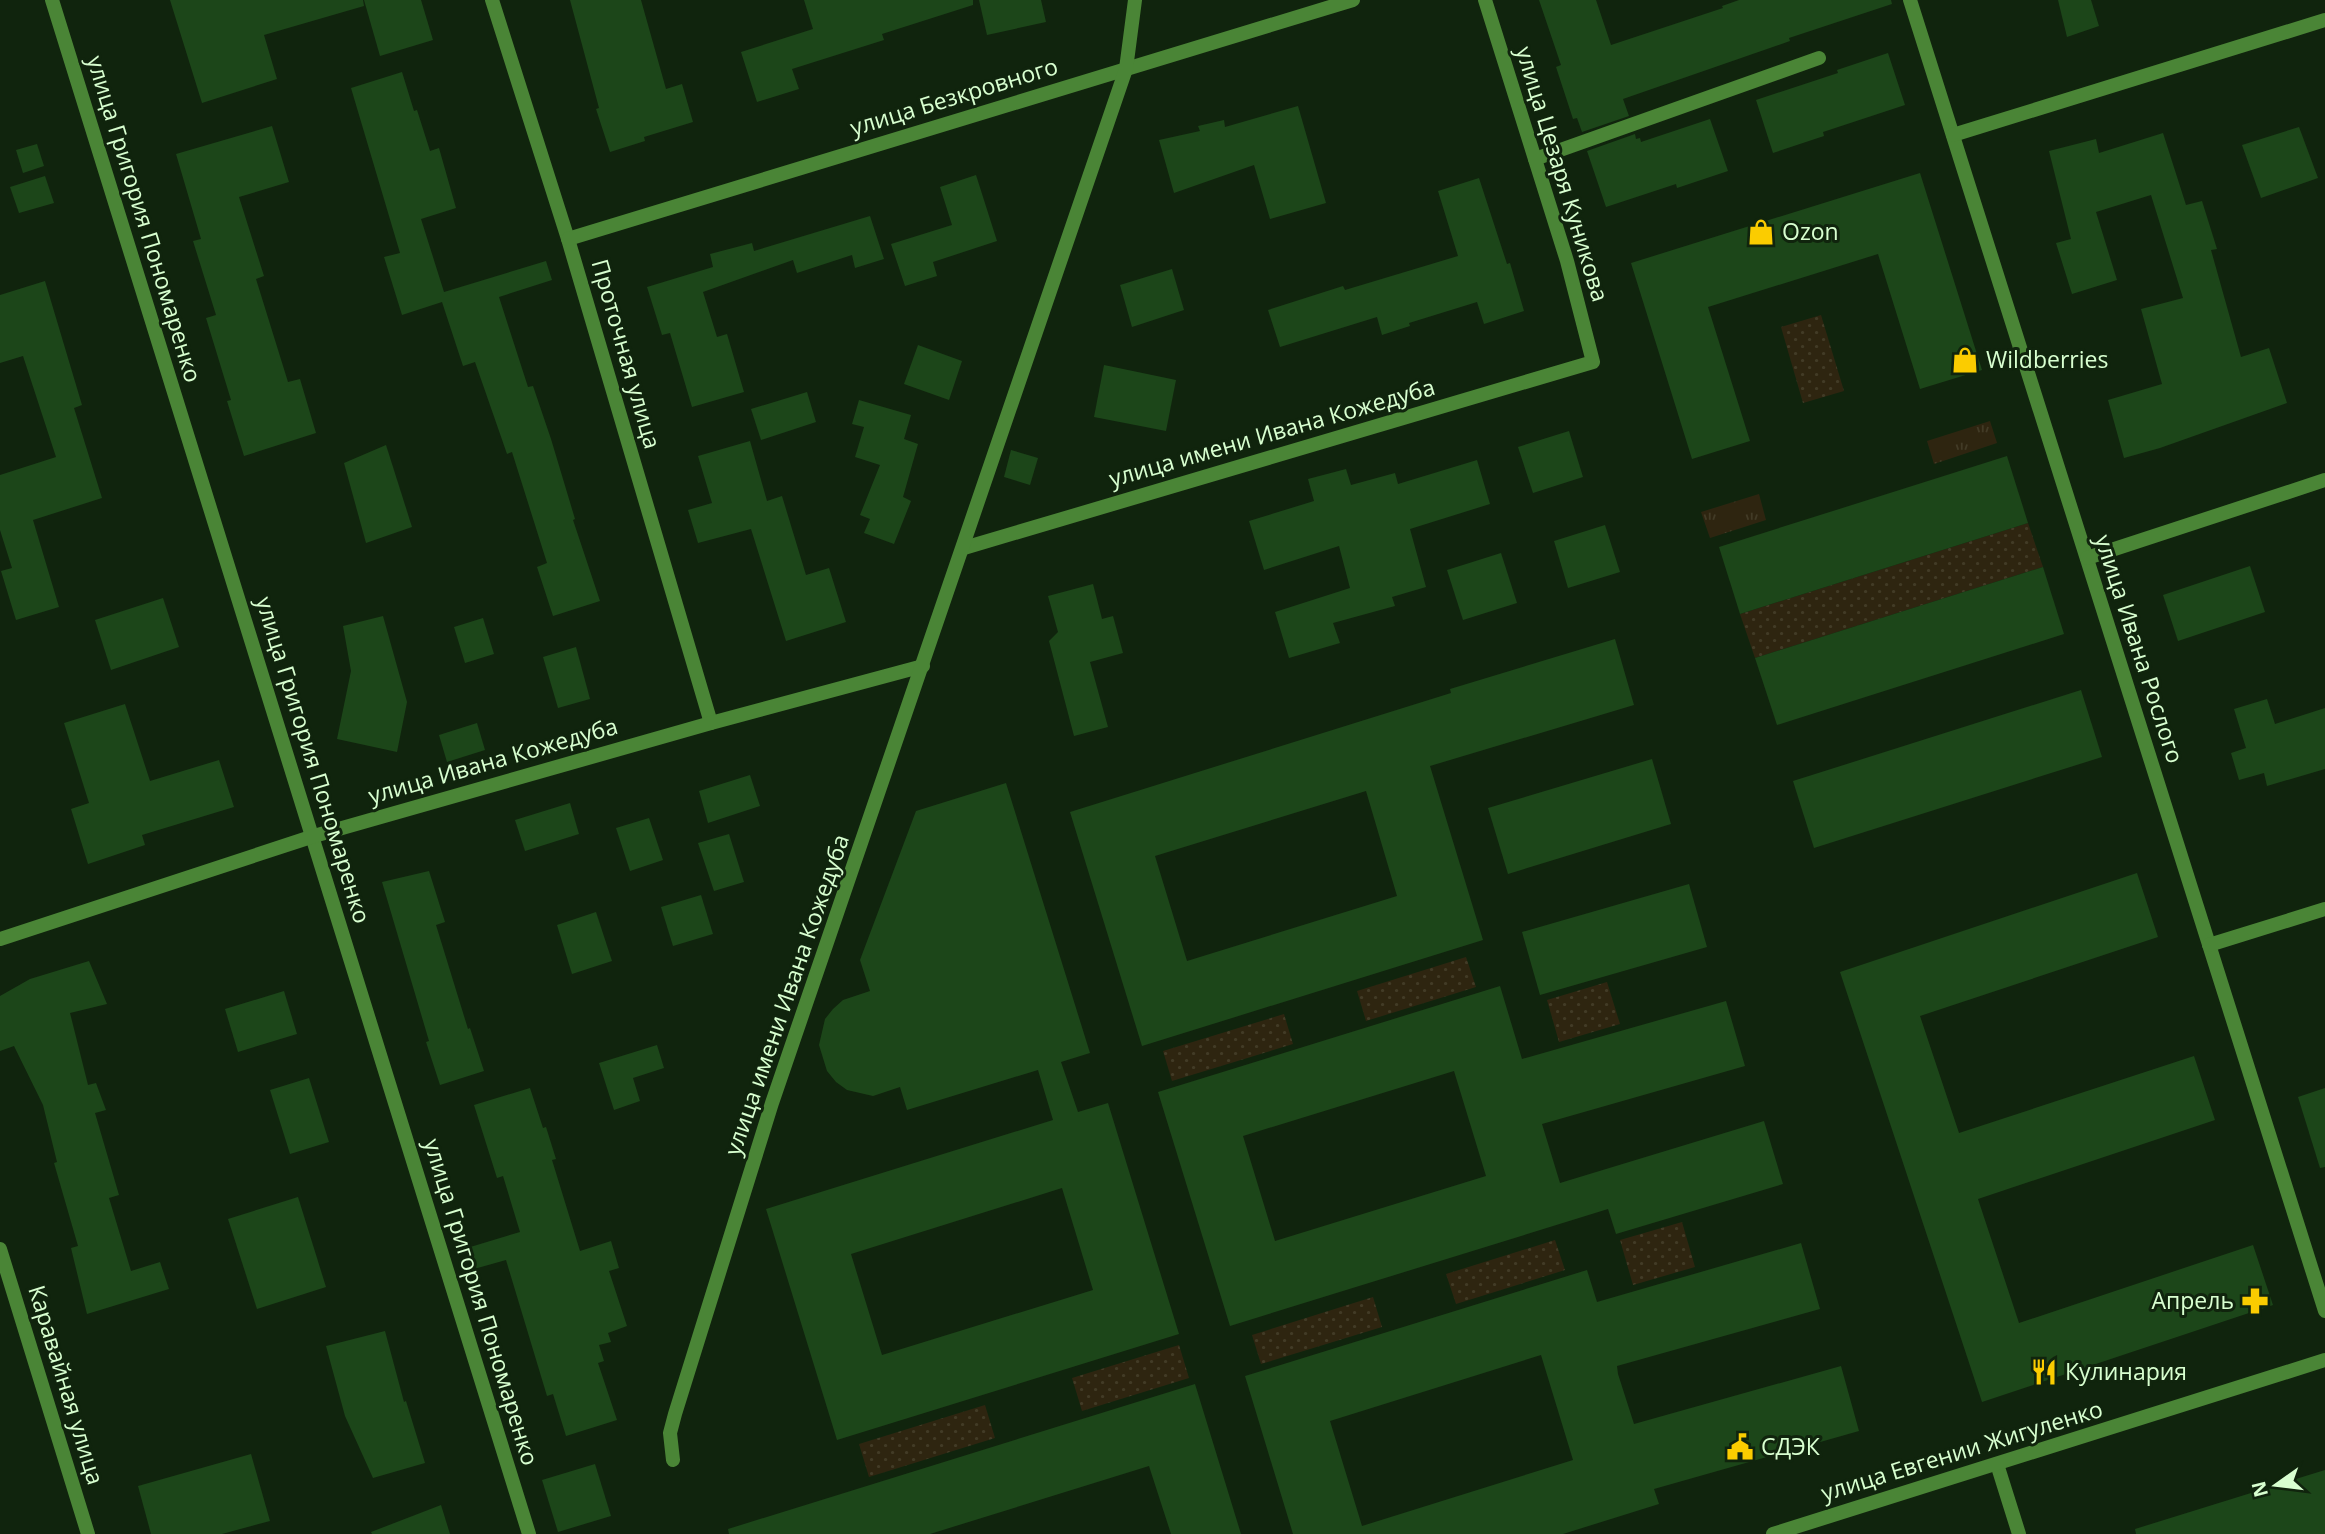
<svg xmlns="http://www.w3.org/2000/svg" width="2325" height="1534" font-family="'Open Sans',sans-serif">
<style>
.grass{fill:url(#grass-tufts)}
.park{fill:url(#park-dots)}
.building{fill:#1c4619;fill-rule:evenodd}
.lines{fill:none;stroke-linecap:round;stroke-linejoin:round}
.minor{stroke:#4a8536;stroke-width:14}
.labels{text-anchor:middle;stroke-width:6;stroke-linejoin:round;paint-order:stroke}
.street-label{font-size:23px;fill:#d8ffd0;stroke:#10240d}
.poi-label{font-size:23px;fill:#d8ffd0;stroke:#10240d;text-anchor:start}
</style>
<defs>
<pattern id="grass-tufts" width="24" height="20" patternUnits="userSpaceOnUse" patternTransform="scale(1.75)"><rect width="24" height="20" fill="#2e2510"/><path d="M3 7l-1-3M5 7V3M7 7l1-3M15 17l-1-3M17 17v-4M19 17l1-3" fill="none" stroke="#423b26"/></pattern>
<pattern id="park-dots" width="8" height="8" patternUnits="userSpaceOnUse" patternTransform="scale(1.75)"><rect width="8" height="8" fill="#2e2510"/><path d="M2 2h.1M6 6h.1" fill="none" stroke="#423b26" stroke-width="1.8" stroke-linecap="round"/></pattern>
</defs>
<rect width="100%" height="100%" fill="#10240d"/>
<g class="grass">
<polygon points="1990,421 1997,443 1934,464 1927,441"/>
<polygon points="1759,494 1766,520 1710,538 1701,512"/>
</g>
<g class="park">
<polygon points="1821,315 1844,391 1803,403 1781,327"/>
<polygon points="2028,523 2043,567 1755,658 1740,614"/>
<polygon points="1466,957 1476,987 1366,1021 1357,991"/>
<polygon points="1607,982 1620,1024 1559,1042 1547,1000"/>
<polygon points="1284,1014 1293,1044 1172,1081 1163,1051"/>
<polygon points="1682,1222 1695,1267 1633,1285 1620,1240"/>
<polygon points="1555,1240 1565,1270 1456,1304 1446,1274"/>
<polygon points="1373,1297 1382,1327 1261,1364 1252,1335"/>
<polygon points="1179,1345 1189,1378 1082,1411 1072,1378"/>
<polygon points="985,1405 995,1438 869,1477 859,1444"/>
</g>
<g class="building">
<polygon points="170,0 363,0 364,6 264,35 277,79 202,103"/>
<polygon points="364,0 421,0 433,40 380,56"/>
<polygon points="570,0 641,0 666,89 682,84 693,122 644,137 645,141 610,152 596,109 599,108"/>
<polygon points="804,0 973,0 973,5 882,34 884,40 792,69 799,89 757,102 741,52 813,29"/>
<polygon points="979,0 1041,0 1046,22 987,35"/>
<polygon points="1539,0 1596,0 1611,45 1723,8 1722,6 1739,0 1891,0 1892,4 1789,38 1790,41 1623,99 1629,116 1582,132 1577,118 1573,119 1556,67 1561,65"/>
<polygon points="2058,0 2091,0 2099,26 2067,37"/>
<polygon points="1888,53 1905,105 1823,132 1824,136 1773,153 1756,100 1838,73 1837,70"/>
<polygon points="402,72 414,111 417,110 430,151 439,148 456,208 421,219 444,292 546,261 552,280 499,297 528,387 533,386 551,439 575,519 573,520 600,601 553,616 537,567 547,563 512,452 507,454 475,362 463,366 442,302 402,315 384,257 400,253 351,88"/>
<polygon points="1298,106 1326,203 1270,219 1254,165 1174,193 1159,140 1200,131 1198,126 1224,120 1225,127"/>
<polygon points="1710,119 1728,171 1677,188 1676,184 1606,207 1587,151 1635,134 1636,139 1640,138 1641,142"/>
<polygon points="272,126 289,182 239,197 264,276 256,279 288,382 300,379 316,433 244,456 227,401 231,400 206,318 216,315 193,241 201,239 176,154"/>
<polygon points="2299,127 2318,178 2261,198 2242,145"/>
<polygon points="2163,133 2186,205 2202,201 2217,249 2211,250 2241,357 2269,348 2287,403 2160,448 2124,458 2108,400 2162,384 2141,309 2183,298 2151,195 2096,212 2117,280 2072,294 2056,243 2071,239 2049,151 2096,139 2099,153"/>
<polygon points="37,144 44,166 23,173 16,150"/>
<polygon points="1920,173 1982,370 1920,389 1878,254 1708,307 1750,441 1692,459 1631,263"/>
<polygon points="976,175 997,241 933,262 937,276 905,286 891,244 952,225 940,187"/>
<polygon points="45,176 54,203 19,213 10,187"/>
<polygon points="1479,178 1507,264 1510,263 1524,311 1484,324 1477,302 1409,323 1410,326 1382,335 1377,317 1280,347 1268,310 1343,286 1345,290 1458,256 1438,191"/>
<polygon points="870,216 884,259 855,268 852,255 797,273 793,260 703,292 717,337 727,334 744,392 692,407 670,333 662,335 647,287 713,267 710,254 752,243 754,251"/>
<polygon points="1172,269 1184,310 1132,327 1120,285"/>
<polygon points="45,281 82,405 74,408 102,498 33,520 59,607 16,620 1,571 12,568 0,530 0,475 56,457 23,356 0,363 0,295"/>
<polygon points="918,345 962,361 949,400 904,384"/>
<polygon points="1104,365 1176,380 1166,431 1094,417"/>
<polygon points="807,392 816,422 761,440 751,409"/>
<polygon points="859,400 911,415 904,439 918,444 903,497 911,501 894,544 864,533 870,519 860,515 880,465 855,457 864,427 852,424"/>
<polygon points="1569,431 1583,477 1533,493 1518,447"/>
<polygon points="750,441 767,501 782,496 806,575 829,568 846,622 786,641 751,529 698,543 688,510 712,503 698,456"/>
<polygon points="386,445 412,527 366,543 344,463"/>
<polygon points="1011,450 1038,458 1030,485 1004,477"/>
<polygon points="2007,456 2028,523 1740,614 1719,547"/>
<polygon points="1477,460 1490,504 1410,529 1426,587 1392,597 1395,606 1333,623 1340,643 1289,658 1275,612 1350,588 1339,546 1264,570 1249,521 1314,501 1308,479 1346,469 1351,485 1395,473 1398,484"/>
<polygon points="1605,525 1620,572 1568,588 1554,541"/>
<polygon points="1501,553 1517,603 1463,620 1447,570"/>
<polygon points="2250,566 2265,612 2178,641 2163,595"/>
<polygon points="2043,567 2064,634 1777,725 1755,658"/>
<polygon points="1093,584 1102,619 1113,616 1123,653 1090,662 1108,727 1074,736 1049,641 1058,632 1048,596"/>
<polygon points="163,598 179,647 111,670 95,620"/>
<polygon points="383,616 407,702 397,752 337,739 351,671 343,626"/>
<polygon points="483,618 494,654 465,663 454,627"/>
<path d="M1615,639L1634,705L1430,766L1483,940L1142,1046L1070,812L1451,693L1450,689ZM1366,791L1397,896L1187,961L1155,856Z"/>
<polygon points="576,647 590,699 558,708 543,657"/>
<polygon points="2081,690 2102,757 1814,848 1793,781"/>
<polygon points="2267,699 2275,724 2325,708 2325,769 2267,786 2264,773 2239,780 2231,753 2246,748 2234,709"/>
<polygon points="125,704 150,781 219,760 234,807 142,835 145,845 88,864 71,809 89,803 64,723"/>
<polygon points="477,723 485,750 447,762 439,735"/>
<polygon points="1652,759 1671,824 1508,874 1488,808"/>
<polygon points="750,775 760,806 708,823 699,791"/>
<path d="M1006,783L1090,1053L1061,1062L1078,1112L1108,1103L1179,1334L837,1440L766,1209L1053,1120L1038,1070L907,1110L900,1087L873,1096L847,1090L836,1082L827,1071L819,1045L825,1019L833,1009L843,1000L870,991L860,960L916,811ZM1062,1188L1093,1290L882,1355L851,1254Z"/>
<polygon points="570,803 579,834 525,851 515,820"/>
<polygon points="649,818 663,860 630,871 616,828"/>
<polygon points="729,834 744,882 714,891 698,843"/>
<polygon points="429,871 445,922 436,925 468,1029 470,1028 484,1071 440,1085 426,1042 429,1041 382,882"/>
<polygon points="2137,873 2158,937 1920,1016 1959,1133 2194,1056 2215,1120 1978,1199 2019,1323 2253,1245 2273,1305 1982,1402 1840,972"/>
<polygon points="1689,884 1707,947 1540,995 1522,932"/>
<polygon points="701,895 713,934 673,946 661,907"/>
<polygon points="596,912 612,961 572,974 557,925"/>
<polygon points="89,961 107,1004 70,1013 88,1085 96,1083 106,1110 95,1113 119,1195 109,1198 131,1271 160,1262 169,1289 87,1314 71,1248 78,1246 54,1163 57,1162 43,1105 14,1046 0,1051 0,996 30,979"/>
<path d="M1500,986L1522,1059L1726,1001L1745,1066L1542,1124L1560,1183L1764,1121L1783,1184L1616,1234L1608,1209L1230,1326L1158,1092ZM1454,1071L1486,1176L1275,1241L1243,1136Z"/>
<polygon points="284,991 297,1034 238,1052 225,1009"/>
<polygon points="657,1045 664,1068 633,1078 640,1101 614,1110 599,1063"/>
<polygon points="309,1078 329,1142 290,1154 270,1090"/>
<polygon points="530,1088 543,1128 546,1127 556,1159 552,1160 580,1251 611,1241 619,1268 609,1271 627,1326 608,1333 611,1342 599,1345 604,1361 598,1363 617,1420 566,1436 553,1394 547,1396 506,1260 474,1269 467,1248 520,1232 503,1176 497,1178 474,1105"/>
<polygon points="2325,1088 2325,1167 2320,1168 2298,1097"/>
<polygon points="298,1197 326,1287 257,1309 228,1219"/>
<path d="M1801,1243L1820,1309L1617,1366L1618,1374L1634,1424L1841,1366L1859,1431L1654,1489L1659,1504L1563,1534H1293L1245,1376L1587,1270L1597,1302ZM1541,1355L1573,1460L1362,1526L1330,1421Z"/>
<polygon points="385,1331 404,1402 406,1401 425,1463 373,1478 345,1416 326,1346"/>
<polygon points="1195,1384 1241,1534 1171,1534 1149,1466 930,1534 729,1534 728,1529"/>
<polygon points="251,1454 270,1521 222,1534 151,1534 138,1486"/>
<polygon points="595,1464 611,1516 558,1532 542,1480"/>
<polygon points="2325,1470 2325,1534 2136,1534 2135,1529"/>
<polygon points="441,1505 450,1534 372,1534 371,1532"/>
</g>
<g class="lines">
<g class="minor">
<polyline points="52,0 529,1534"/>
<polyline points="492,0 568,239 711,723"/>
<polyline points="1910,0 2325,1311"/>
<polyline points="1953,135 2325,20"/>
<polyline points="1535,159 1819,58"/>
<polyline points="568,239 1353,0"/>
<polyline points="964,548 1593,362 1567,261 1485,0"/>
<polyline points="2087,558 2325,480"/>
<polyline points="0,939 314,836 711,723 923,666"/>
<polyline points="2209,945 2325,909"/>
<polyline points="0,1249 88,1534"/>
<polyline points="673,1460 670,1433 675,1414 772,1103 1126,69 1135,0"/>
<polyline points="1997,1464 2019,1534"/>
<polyline points="1773,1534 2325,1360"/>
</g>
</g>
<defs>
<g id="shop-bare" transform="scale(2.1)"><path d="M-5-2.5h2.3a2.7 3.5 0 0 1 5.4 0H5L5.5 6h-11ZM-1.5-2.5h3a1.5 2.3 0 0 0-3 0Z" fill="#fbcc00" stroke="#10240d" stroke-width="2.5" paint-order="stroke"/></g>
<g id="pharmacy-bare" transform="scale(2.1)"><path d="M-2-6h4v4h4v4h-4v4h-4v-4h-4v-4h4Z" fill="#fbcc00" stroke="#10240d" stroke-width="2.5" paint-order="stroke"/></g>
<g id="restaurant-bare" transform="scale(2.1)"><path d="M-5-6h1v4h1v-4h1v4h1v-4h1v5L-1.5 .5V6h-2V.5L-5-1ZM5-6V6H3V1.5H1.5Q1.5-4 5-6Z" fill="#fbcc00" stroke="#10240d" stroke-width="2.5" paint-order="stroke"/></g>
<g id="civic-bare" transform="scale(2.1)"><path d="M-.6-6.5H3V-4.5H.6V-3L4-1V1h2V6H-6V1h2V-1L-.6-3ZM-1.2 2.5V6h2.4V2.5Z" fill="#fbcc00" stroke="#10240d" stroke-width="2.5" paint-order="stroke"/></g>
</defs>
<g fill-rule="evenodd">
<use href="#shop-bare" x="1761" y="232"/>
<use href="#shop-bare" x="1965" y="360"/>
<use href="#pharmacy-bare" x="2255" y="1301"/>
<use href="#restaurant-bare" x="2044" y="1372"/>
<use href="#civic-bare" x="1740" y="1447"/>
</g>
<g class="labels">
<g class="street-label">
<text transform="translate(954 97) rotate(-17)" y="8">улица Безкровного</text>
<text transform="translate(1562 174) rotate(73)" y="8">улица Цезаря Куникова</text>
<text transform="translate(144 219) rotate(73)" y="8">улица Григория Пономаренко</text>
<text transform="translate(626 354) rotate(74)" y="8">Проточная улица</text>
<text transform="translate(1272 433) rotate(-16)" y="8">улица имени Ивана Кожедуба</text>
<text transform="translate(2139 649) rotate(72)" y="8">улица Ивана Рослого</text>
<text transform="translate(313 760) rotate(73)" y="8">улица Григория Пономаренко</text>
<text transform="translate(493 761) rotate(-16)" y="8">улица Ивана Кожедуба</text>
<text transform="translate(787 995) rotate(-71)" y="8">улица имени Ивана Кожедуба</text>
<text transform="translate(481 1302) rotate(73)" y="8">улица Григория Пономаренко</text>
<text transform="translate(66 1385) rotate(73)" y="8">Каравайная улица</text>
<text transform="translate(1962 1451) rotate(-17)" y="8">улица Евгении Жигуленко</text>
</g>
<g class="poi-label">
<text x="1782" y="240">Ozon</text>
<text x="1986" y="368">Wildberries</text>
<text x="2234" y="1309" text-anchor="end">Апрель</text>
<text x="2065" y="1380">Кулинария</text>
<text x="1761" y="1455">СДЭК</text>
</g>
</g>
<g transform="translate(2276 1485) rotate(256)" stroke="#10240d" stroke-width="5" paint-order="stroke">
<path d="M0-5L12 26L0 18L-12 26Z" fill="#d8ffd0"/>
<text y="-10" font-size="19" font-weight="bold" text-anchor="middle" fill="#d8ffd0">N</text>
</g>
</svg>
